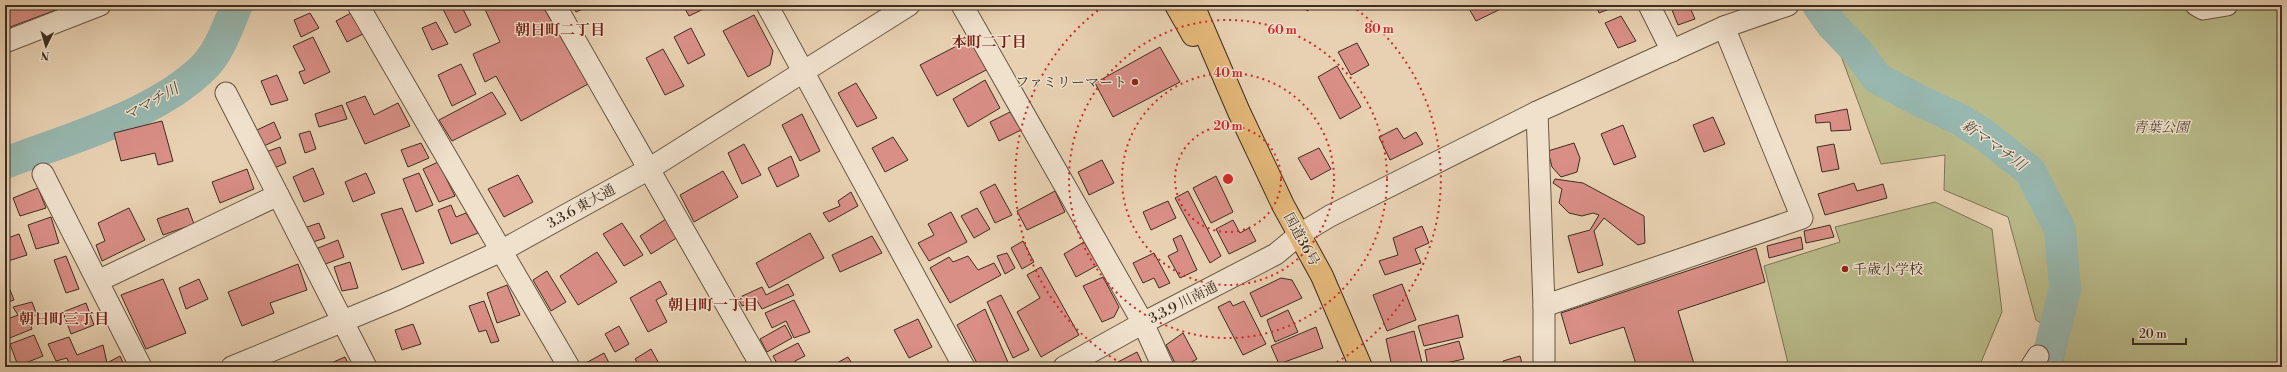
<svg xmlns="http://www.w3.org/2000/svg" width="2287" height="372" font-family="'Libre Bodoni','Noto Serif JP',serif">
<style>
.green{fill:#b9ba8a;stroke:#7b7455}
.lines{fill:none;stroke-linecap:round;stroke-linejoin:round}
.river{stroke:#97b7af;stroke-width:32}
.building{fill:#d98e86;stroke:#3d2e20}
.minor-casing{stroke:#685744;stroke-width:23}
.highway-casing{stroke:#3d2e20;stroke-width:24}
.minor{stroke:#f0e1cd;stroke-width:21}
.highway{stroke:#e4b879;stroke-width:22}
.ring{fill:none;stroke:#d62828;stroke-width:2;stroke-dasharray:2 4}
.poi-dot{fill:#8f2418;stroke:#f0e1cd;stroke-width:1.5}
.labels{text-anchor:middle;stroke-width:3;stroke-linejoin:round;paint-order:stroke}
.poi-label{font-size:14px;fill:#3d2e20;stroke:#f0e1cd;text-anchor:end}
.park-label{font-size:14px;font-style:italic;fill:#564a35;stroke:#f0e1cd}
.street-label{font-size:14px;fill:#3d2e20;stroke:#f0e1cd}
.neighbourhood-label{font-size:15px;font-weight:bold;fill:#7a1f14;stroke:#f0e1cd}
.water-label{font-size:15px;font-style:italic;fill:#4f493d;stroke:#f0e1cd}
.centre{fill:#d62828;stroke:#f0e1cd;stroke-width:2}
.ring-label{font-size:12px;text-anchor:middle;font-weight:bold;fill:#d62828;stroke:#f0e1cd;stroke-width:3;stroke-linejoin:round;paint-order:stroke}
</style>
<rect width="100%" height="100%" fill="#e8d1b2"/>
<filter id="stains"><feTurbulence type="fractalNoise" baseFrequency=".005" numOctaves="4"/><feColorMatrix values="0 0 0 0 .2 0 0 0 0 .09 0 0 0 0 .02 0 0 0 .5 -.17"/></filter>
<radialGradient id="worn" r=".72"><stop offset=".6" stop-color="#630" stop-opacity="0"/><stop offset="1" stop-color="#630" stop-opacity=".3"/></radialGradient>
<g class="green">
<polygon points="1816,5 2282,5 2282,367 2062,367 2066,339 2036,320 2008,217 1944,190 1945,155 1881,164 1840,53"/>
<polygon points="1935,202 1992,229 2002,312 1979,367 1789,367 1764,266 1840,242 1835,227"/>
</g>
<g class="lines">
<g class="river">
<polyline points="1818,5 1832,25 1857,51 1877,78 1920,101 1961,120 1986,136 2030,171 2060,229 2065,289 2049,353 2039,367"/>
<path d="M5,163C68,139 156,115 204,67C220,51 228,25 237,5"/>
</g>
</g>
<g class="building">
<polygon points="5,5 69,5 5,29"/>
<polygon points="451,5 461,5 471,25 455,33 443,9"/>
<polygon points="483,5 542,5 588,84 521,121 496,76 485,82 473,54 500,42"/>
<polygon points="572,5 592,5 576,12"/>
<polygon points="683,5 712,5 689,16"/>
<polygon points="1304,5 1316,5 1307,11"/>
<polygon points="1467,5 1509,5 1476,21"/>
<polygon points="1596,5 1610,5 1612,8 1599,13"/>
<polygon points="1670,5 1689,5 1695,19 1678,25"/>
<polygon points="310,13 319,28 301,37 294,20"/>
<polygon points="351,13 363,34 347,42 336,21"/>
<polygon points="754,15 773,51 770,65 748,77 723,31"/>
<polygon points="1621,16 1636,41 1618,48 1605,23"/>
<polygon points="436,22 448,44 432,50 422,28"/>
<polygon points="691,28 705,55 688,64 674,37"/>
<polygon points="313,37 330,72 304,84 299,72 305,70 293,46"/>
<polygon points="972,38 988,69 937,96 920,65"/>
<polygon points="1357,43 1369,65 1351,75 1338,52"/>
<polygon points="1160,47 1180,82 1113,117 1095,83"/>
<polygon points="663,49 684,86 665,95 646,58"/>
<polygon points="461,64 476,94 452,106 438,75"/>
<polygon points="1337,66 1361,107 1340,119 1318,77"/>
<polygon points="277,75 288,100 271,105 261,81"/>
<polygon points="985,80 1000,108 968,127 953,99"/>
<polygon points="856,83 877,118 857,127 838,93"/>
<polygon points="492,92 506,114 452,141 439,120"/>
<polygon points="365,96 374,115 398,103 410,126 365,144 346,103"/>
<polygon points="342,105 347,119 319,127 315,114"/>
<polygon points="1847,109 1851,130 1831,131 1830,122 1816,123 1815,115"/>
<polygon points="1010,112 1021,130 999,141 990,122"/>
<polygon points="802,114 820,151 800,161 782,125"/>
<polygon points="1713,117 1725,144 1704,152 1693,125"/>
<polygon points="162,121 173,161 158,165 155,153 121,161 114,133"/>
<polygon points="274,122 281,138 264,146 257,130"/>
<polygon points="1623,125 1636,157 1614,165 1601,134"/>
<polygon points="1397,128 1404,139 1416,132 1423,144 1390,160 1379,137"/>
<polygon points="310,131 316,149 305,153 299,134"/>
<polygon points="893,137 908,160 885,172 872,148"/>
<polygon points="421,143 429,158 408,167 401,150"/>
<polygon points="1574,143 1580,158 1577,172 1561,177 1552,167 1548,151"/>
<polygon points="744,144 761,175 742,184 728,153"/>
<polygon points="1834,144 1839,169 1822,172 1817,147"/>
<polygon points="280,147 286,163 272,169 266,152"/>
<polygon points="1319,148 1331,169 1311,180 1298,158"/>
<polygon points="791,156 799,176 777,187 768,168"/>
<polygon points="1102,160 1114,183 1089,195 1078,172"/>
<polygon points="438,162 455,196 439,202 423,169"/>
<polygon points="313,168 324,194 304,202 293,177"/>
<polygon points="247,169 254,189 220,203 212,182"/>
<polygon points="723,171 738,197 694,222 680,195"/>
<polygon points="366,173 375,193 353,202 345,182"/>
<polygon points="419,173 433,205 416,212 403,179"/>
<polygon points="518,175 533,202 504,217 488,189"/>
<polygon points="1216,176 1233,212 1211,223 1193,188"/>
<polygon points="1555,179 1583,183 1644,216 1645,243 1638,245 1604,218 1594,231 1603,265 1578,273 1568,236 1590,230 1599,215 1593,213 1582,216 1569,213 1559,203 1562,189 1553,183"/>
<polygon points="5,183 9,196 5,198"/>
<polygon points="1854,183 1857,191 1883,184 1887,198 1825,215 1818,194"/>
<polygon points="995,184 1012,215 995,223 980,192"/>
<polygon points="38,188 46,208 20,216 13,198"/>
<polygon points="1055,191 1065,212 1027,230 1017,211"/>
<polygon points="1188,191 1221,256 1210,263 1175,198"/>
<polygon points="851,192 858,206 829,222 823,213 840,206 838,201"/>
<polygon points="1168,201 1176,218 1151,230 1143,212"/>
<polygon points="451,205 456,217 466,213 478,233 451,244 438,210"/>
<polygon points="129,208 145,240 102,261 96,245 105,241 98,223"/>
<polygon points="188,208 194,224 163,235 157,219"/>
<polygon points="402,208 424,263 402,270 381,214"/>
<polygon points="977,208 990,229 974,238 961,216"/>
<polygon points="951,212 967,242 929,261 918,243 934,235 928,224"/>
<polygon points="51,217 59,243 36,249 28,225"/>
<polygon points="666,219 678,237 651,254 640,236"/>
<polygon points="1233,220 1240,233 1249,228 1256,241 1229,254 1216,229"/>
<polygon points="319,223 325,238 313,242 307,227"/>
<polygon points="622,223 643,255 624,266 603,234"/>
<polygon points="1830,225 1834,237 1806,243 1804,231"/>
<polygon points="1422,226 1429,243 1415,249 1421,263 1385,275 1379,261 1398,255 1393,238"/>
<polygon points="810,233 824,258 769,288 756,263"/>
<polygon points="19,234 27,255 5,262 5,239"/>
<polygon points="1181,235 1197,270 1180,278 1168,256 1178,251 1173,239"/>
<polygon points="872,236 882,253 840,272 832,255"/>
<polygon points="1801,237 1803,249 1769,258 1767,246"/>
<polygon points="338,240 344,257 323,265 318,248"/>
<polygon points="1023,241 1034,262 1022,269 1011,248"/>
<polygon points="1084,242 1098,265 1076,277 1064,254"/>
<polygon points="1756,248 1765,282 1678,311 1695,367 1637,367 1624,327 1570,344 1561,313"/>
<polygon points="597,252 617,282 578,305 560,276"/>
<polygon points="1007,253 1015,268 1005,274 997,256"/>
<polygon points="1154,253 1170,283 1159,288 1154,278 1143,283 1133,263"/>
<polygon points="66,256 79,289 66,293 54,260"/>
<polygon points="968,256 978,270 994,263 1001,275 950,303 930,268 949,257 953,262"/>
<polygon points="350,262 358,288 342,291 334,267"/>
<polygon points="298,264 307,290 270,303 274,313 242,326 228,292"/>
<polygon points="1041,267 1079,335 1041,357 1017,312 1040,298 1027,275"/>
<polygon points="547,271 566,302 551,311 533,280"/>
<polygon points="5,277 14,300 5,303"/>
<polygon points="1103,277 1119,307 1114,317 1102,322 1083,286"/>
<polygon points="1281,278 1292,280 1302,298 1261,317 1250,293"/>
<polygon points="163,279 186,333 146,349 121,295"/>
<polygon points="199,279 208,299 186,309 179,288"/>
<polygon points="660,281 667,294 656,300 667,322 648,332 630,298"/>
<polygon points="788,284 794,295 762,309 757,301 742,306 738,298 762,287 766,295"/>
<polygon points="1402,284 1416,320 1387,331 1373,295"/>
<polygon points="507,285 520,315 497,323 487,293"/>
<polygon points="1001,295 1029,350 1013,358 987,302"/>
<polygon points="794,300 810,332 794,338 786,321 772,328 765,313"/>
<polygon points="484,301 499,341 491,343 486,330 479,332 469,306"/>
<polygon points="1230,301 1233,306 1244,301 1266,344 1243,355 1218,307"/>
<polygon points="32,302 37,315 28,318 32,329 5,340 5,320 18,315 13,307"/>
<polygon points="86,303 94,325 71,334 63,312"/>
<polygon points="985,309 1010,367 979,367 957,325"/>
<polygon points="1288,310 1298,332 1275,342 1267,320"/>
<polygon points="1458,315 1463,337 1424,346 1418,326"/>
<polygon points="918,319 932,347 909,358 894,330"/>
<polygon points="413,324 421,344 402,350 395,330"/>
<polygon points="785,325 792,338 767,352 760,339"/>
<polygon points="619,326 629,344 615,352 605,334"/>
<polygon points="1316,327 1323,348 1279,364 1271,346"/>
<polygon points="1414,331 1423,367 1392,367 1386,339"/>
<polygon points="1183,333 1197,359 1183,367 1177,367 1166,345"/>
<polygon points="34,335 43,356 18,366 10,344"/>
<polygon points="69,337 77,355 103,345 107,363 120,356 125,367 70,367 67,358 56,361 48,344"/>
<polygon points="1459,341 1464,359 1428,367 1425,350"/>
<polygon points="798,343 805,356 795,361 798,367 779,367 773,356"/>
<polygon points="651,349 661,367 640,367 635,359"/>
<polygon points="1137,352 1144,367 1121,367 1118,362"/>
<polygon points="604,353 611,367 586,367 584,364"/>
<polygon points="1520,356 1523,367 1504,367 1503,361"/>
<polygon points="345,357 350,367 322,367"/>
<polygon points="848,357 854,367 832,367 831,366"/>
</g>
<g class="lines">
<g class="minor-casing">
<g id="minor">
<polyline points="358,5 569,367"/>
<polyline points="555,5 762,367"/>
<polyline points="767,5 964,367"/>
<polyline points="962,5 1143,323 1163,367"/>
<polyline points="1649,5 1672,51"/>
<polyline points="2196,5 2203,9 2227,5"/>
<polyline points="5,42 100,5"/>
<polyline points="226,93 366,367"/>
<polyline points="1537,112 1544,306 1544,367"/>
<polyline points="43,174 141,367"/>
<polyline points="98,281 278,195"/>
<polyline points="1544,306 1802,218 1724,27"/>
<polyline points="232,367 399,298 501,251 649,169 909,5"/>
<polyline points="1064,367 1143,323 1276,254 1300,234 1330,216 1537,112 1724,27 1788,5"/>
<polyline points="2031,367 2038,356"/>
</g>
</g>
<g class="highway-casing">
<g id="highway">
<polyline points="1176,5 1193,35"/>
<polyline points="1193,5 1239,112 1283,205 1322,276 1361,367"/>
</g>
</g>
<use href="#minor" class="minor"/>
<use href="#highway" class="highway"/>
</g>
<g class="ring">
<circle cx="1228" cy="179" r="53"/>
<circle cx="1228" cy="179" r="106"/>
<circle cx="1228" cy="179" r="159"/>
<path d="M1126 366A213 213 0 0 1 1104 6M1352 6A213 213 0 0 1 1330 366"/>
</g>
<g class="poi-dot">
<circle cx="1135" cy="82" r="4"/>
<circle cx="1845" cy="269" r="4"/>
</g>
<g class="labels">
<g class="poi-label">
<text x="1127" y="87">ファミリーマート</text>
<text x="1853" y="274" text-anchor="start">千歳小学校</text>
</g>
<g class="park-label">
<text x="2161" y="132">青葉公園</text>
</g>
<g class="street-label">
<text transform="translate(581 206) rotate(-29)" y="5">3.3.6 東大通</text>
<text transform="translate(1302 239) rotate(61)" y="5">国道36号</text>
<text transform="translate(1183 302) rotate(-27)" y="5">3.3.9 川南通</text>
</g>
<g class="neighbourhood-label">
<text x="560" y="35">朝日町二丁目</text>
<text x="989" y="47">本町二丁目</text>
<text x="713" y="310">朝日町一丁目</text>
<text x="64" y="324">朝日町三丁目</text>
</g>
<g class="water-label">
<text transform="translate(151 102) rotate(-29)" y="5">ママチ川</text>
<text transform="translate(1994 145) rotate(36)" y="5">新ママチ川</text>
</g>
</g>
<circle cx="1228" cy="179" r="6" class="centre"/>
<g class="ring-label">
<text x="1379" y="33">80 m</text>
<text x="1282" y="34">60 m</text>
<text x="1228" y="77">40 m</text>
<text x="1228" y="130">20 m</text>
</g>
<rect width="2287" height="372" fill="none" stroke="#e8d1b2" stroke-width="20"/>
<rect x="6" y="6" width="2275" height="360" fill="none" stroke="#3d2e20" stroke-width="2"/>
<rect x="10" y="10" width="2267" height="352" fill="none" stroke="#3d2e20"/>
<g transform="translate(46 46) rotate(185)" stroke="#f0e1cd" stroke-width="3" paint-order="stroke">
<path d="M0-3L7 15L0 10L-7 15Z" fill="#3d2e20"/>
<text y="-6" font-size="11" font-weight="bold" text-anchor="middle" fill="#3d2e20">N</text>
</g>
<path d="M2133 338v6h53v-6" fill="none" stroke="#3d2e20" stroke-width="2"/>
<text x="2139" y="338" font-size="12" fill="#3d2e20" stroke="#f0e1cd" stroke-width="3" paint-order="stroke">20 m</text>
<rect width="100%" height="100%" filter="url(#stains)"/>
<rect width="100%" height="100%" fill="url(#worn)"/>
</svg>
